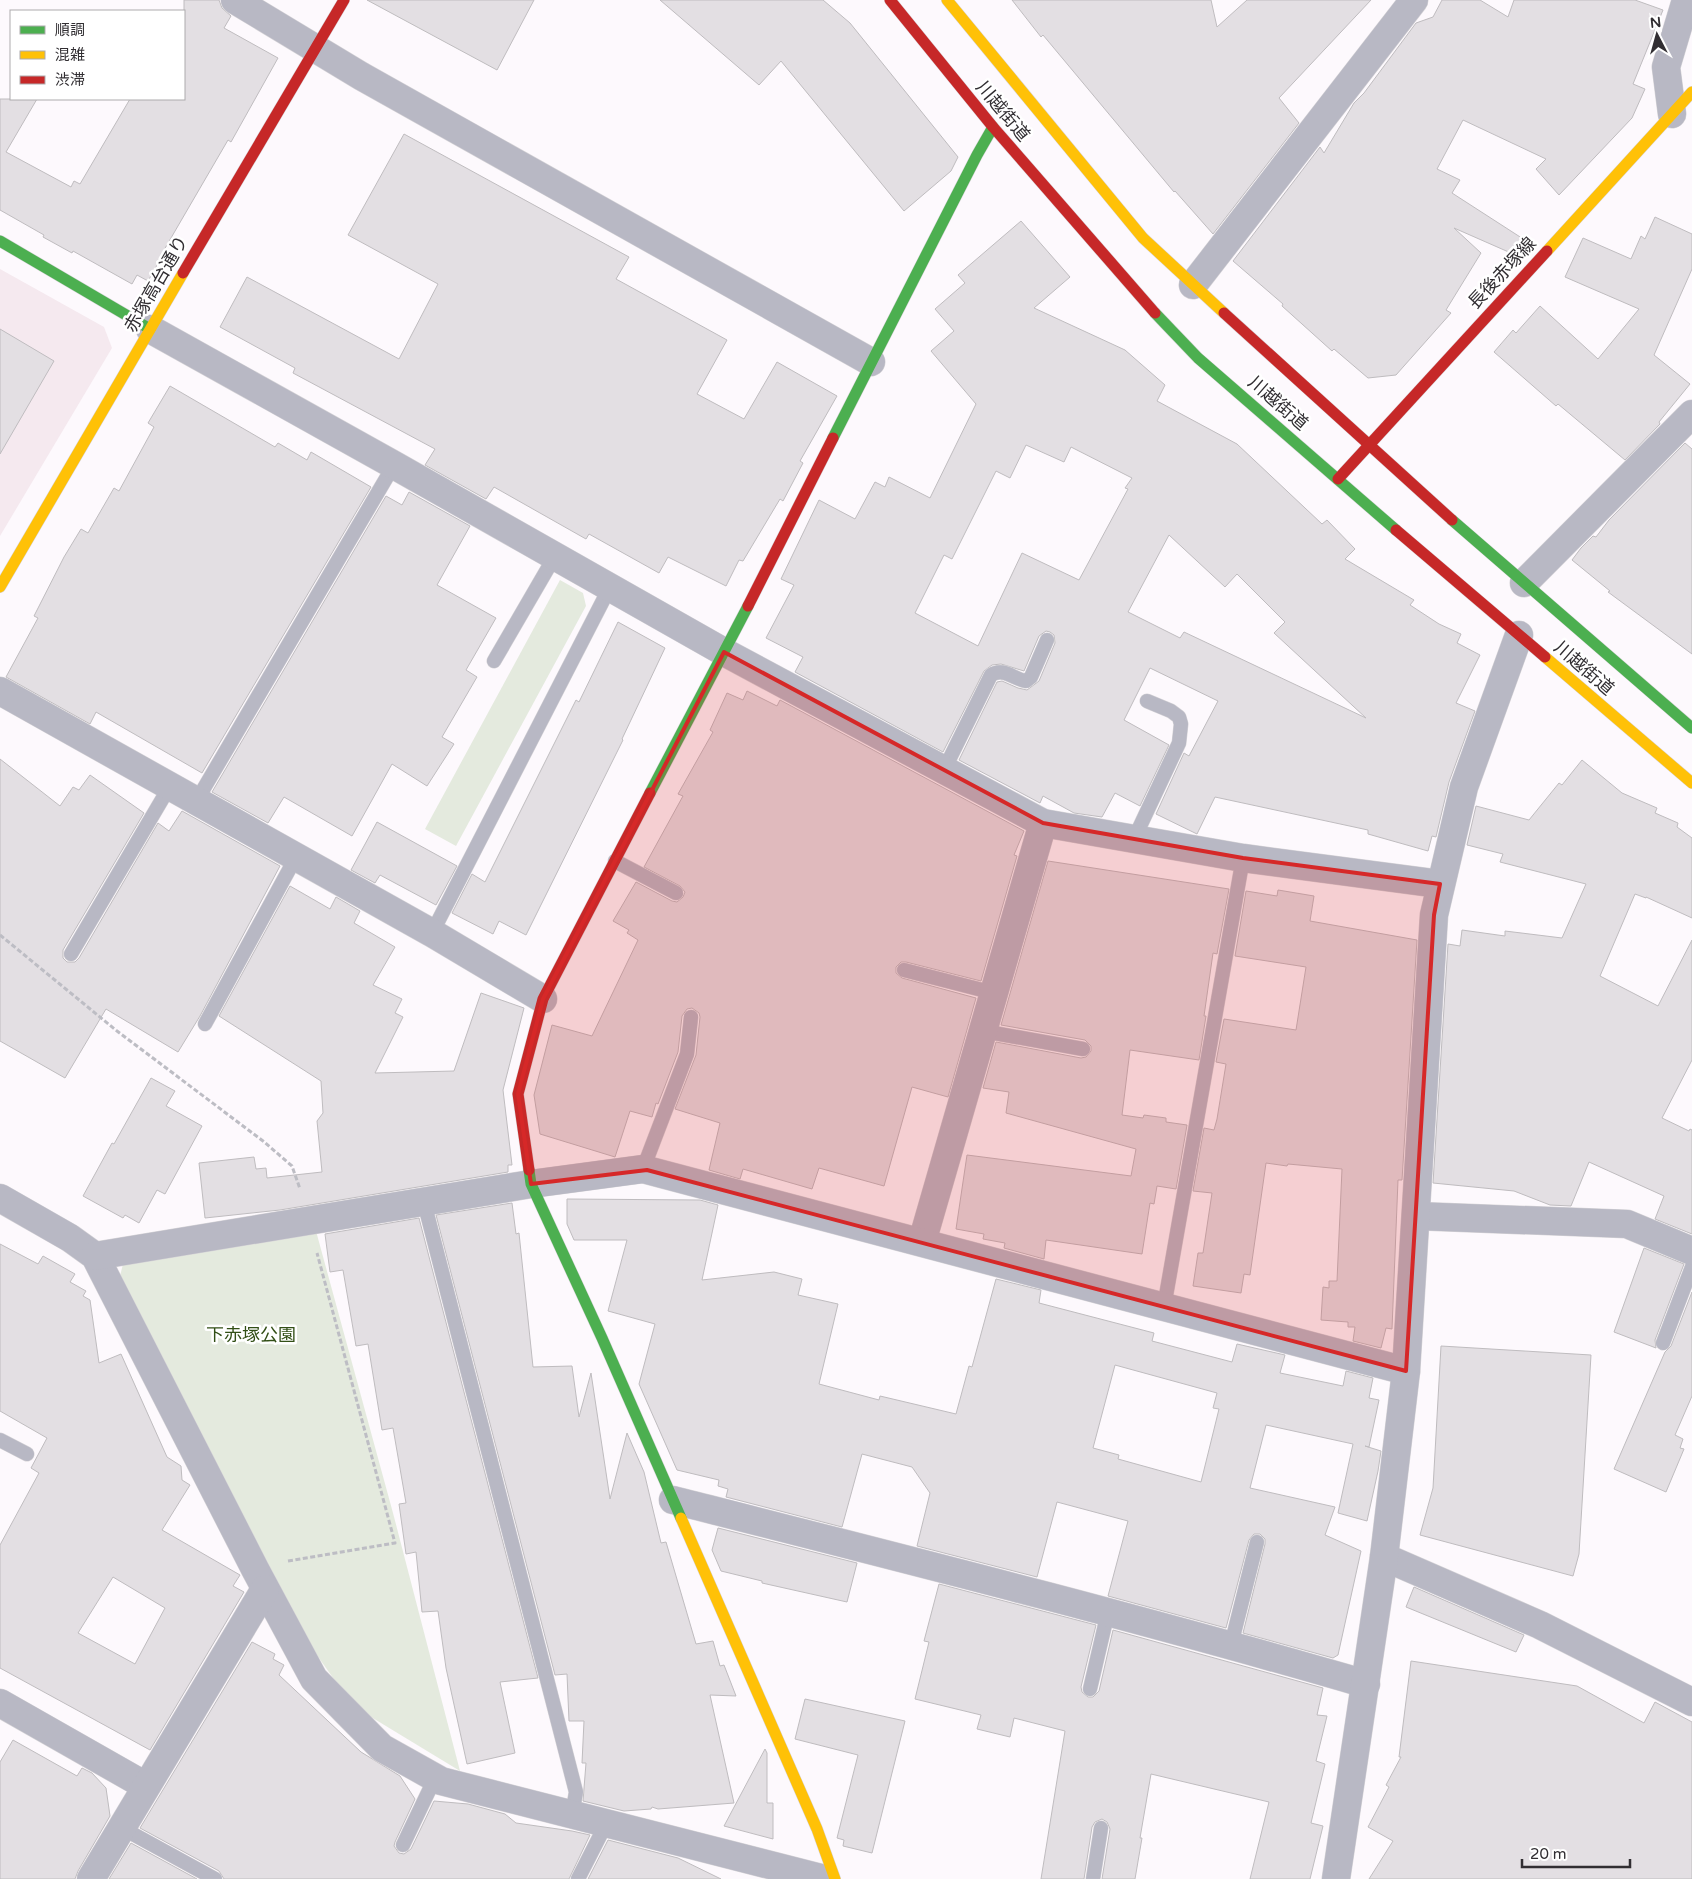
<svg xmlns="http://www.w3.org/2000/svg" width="1692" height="1879" font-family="'Varela Round','Noto Sans JP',sans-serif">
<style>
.education{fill:#f5e9ef}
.green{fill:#e4eade}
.building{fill:#e3dfe3;stroke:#bfbcbf;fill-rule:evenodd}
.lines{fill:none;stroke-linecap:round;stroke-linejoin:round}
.lane-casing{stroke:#d7d5d8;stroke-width:15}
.street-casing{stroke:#d7d5d8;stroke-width:29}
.fast-casing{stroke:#d7d5d8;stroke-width:12}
.slow-casing{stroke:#d7d5d8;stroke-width:12}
.jam-casing{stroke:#d7d5d8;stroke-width:12}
.path{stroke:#bdbdc4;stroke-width:3;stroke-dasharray:5 2.5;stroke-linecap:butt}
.lane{stroke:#b8b8c4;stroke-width:14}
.street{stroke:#b8b8c4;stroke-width:28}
.fast{stroke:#4caf50;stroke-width:11}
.slow{stroke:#ffc107;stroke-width:11}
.jam{stroke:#c62828;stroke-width:11}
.marked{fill:#d62828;fill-opacity:0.2;stroke:#d62828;stroke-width:4;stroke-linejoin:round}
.labels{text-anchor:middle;stroke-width:5;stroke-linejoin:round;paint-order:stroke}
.street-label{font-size:18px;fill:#312e32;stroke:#fff}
.park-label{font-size:18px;fill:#324f16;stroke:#fff}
</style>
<rect width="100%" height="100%" fill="#fdf9fd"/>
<polygon class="education" points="0,269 104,327 112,348 0,536"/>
<g class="green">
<polygon points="560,580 583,593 586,606 456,846 425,829"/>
<polygon points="316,1231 393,1513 460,1771 353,1706 292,1620 120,1276 124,1260"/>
</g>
<g class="building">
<polygon points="184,0 219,0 222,8 231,16 224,28 278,58 231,142 228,140 164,250 165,251 148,281 137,275 132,284 73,251 72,253 43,237 44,235 0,210 0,99 37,99 6,152 71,187 74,181 80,184 130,99 184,99"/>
<polygon points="367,0 534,0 497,70"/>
<polygon points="660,0 823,0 850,23 958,157 951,171 904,211 781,61 759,85"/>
<polygon points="1012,0 1211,0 1217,27 1247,0 1371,0 1279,98 1299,123 1213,234 1175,191 1174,192 1043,35 1041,37"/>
<polygon points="1442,0 1480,0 1508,17 1514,0 1635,0 1663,10 1633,84 1645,89 1632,118 1559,195 1536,169 1546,159 1463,120 1437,169 1460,180 1452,193 1531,244 1520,257 1454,228 1481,253 1446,310 1451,313 1396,375 1368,378 1334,349 1332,351 1282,306 1283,304 1233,261 1320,147 1324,153 1354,103 1364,93 1416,23 1433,17"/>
<polygon points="404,134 629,257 616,279 727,340 697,394 744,419 777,362 837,396 800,461 803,463 783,501 780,499 743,561 739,560 726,586 668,557 659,573 589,534 586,539 494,487 486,499 425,465 435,449 293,373 295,368 220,327 247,277 399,359 438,284 348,235"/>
<polygon points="1655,217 1692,234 1692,269 1654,355 1690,384 1659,422 1660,424 1625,460 1558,404 1556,406 1494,352 1513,330 1516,333 1540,306 1598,359 1639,309 1565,277 1583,238 1631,259 1641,236 1645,239"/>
<path d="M1021,221L1070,277L1034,308L1125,350L1165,385L1157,401L1237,444L1322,524L1327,520L1355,549L1345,559L1414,600L1410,605L1439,624L1461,634L1457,643L1480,655L1456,703L1475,711L1449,782L1436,837L1432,836L1428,851L1368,834V830L1215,797L1197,834L1156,814L1184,753L1189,756L1218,701L1150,668L1124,720L1169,745L1140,806L1115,793L1102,817L1074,813L1043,796L1040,803L959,760L997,682L1002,681L1018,688L1027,690L1039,681L1055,643L1054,635L1050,632L1046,631L1039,636L1024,671L1001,664L992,665L984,671L943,752L795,672L803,657L766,638L794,585L781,579L819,500L855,519L875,482L885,487L889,477L930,498L976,404L931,351L954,331L935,309L965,283L958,275ZM1026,445L1064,462L1071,447L1132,478L1125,488L1128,489L1079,580L1022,553L978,646L915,613L944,555L952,559L996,471L1010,478ZM1169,535L1225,587L1237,574L1285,622L1274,633L1366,718L1184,632L1180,638L1128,612Z"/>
<polygon points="0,329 54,361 0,454"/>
<polygon points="170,386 275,447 278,443 307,460 311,452 371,487 202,773 96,712 90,724 6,677 38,618 34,616 64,557 81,529 88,533 114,488 119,491 154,427 148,423"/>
<polygon points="1685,443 1692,449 1692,654 1608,592 1610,591 1572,560 1581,548 1593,536 1596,537 1609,520"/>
<polygon points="409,492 470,526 437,585 496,618 466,670 477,677 442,737 454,744 427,786 392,764 352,836 284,797 268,823 212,792 386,496 402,505"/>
<polygon points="618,622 665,648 622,739 623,740 526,935 499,921 493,934 452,913 472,874 485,882 576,700 579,702"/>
<polygon points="747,691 777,706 780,700 1024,831 1014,855 1017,856 981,981 906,962 901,962 896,967 896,973 902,978 976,998 948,1097 912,1087 884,1186 819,1168 812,1189 743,1169 740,1179 709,1170 720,1123 675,1109 696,1055 700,1017 699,1013 692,1008 687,1009 682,1016 678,1052 658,1104 656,1103 652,1117 630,1111 615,1157 540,1134 534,1095 552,1025 592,1036 638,940 627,933 629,930 613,921 636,882 672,901 677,902 683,897 685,892 680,886 644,867 683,796 678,794 713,732 710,730 727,693 743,700"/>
<polygon points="0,759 60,806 73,787 79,790 90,775 144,813 63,950 63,958 67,962 75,962 79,958 158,823 169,831 182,811 280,866 200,1016 178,1052 106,1009 65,1078 0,1041"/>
<polygon points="1582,760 1622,793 1657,808 1655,813 1678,823 1677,827 1692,838 1692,918 1646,897 1646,898 1635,894 1600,976 1658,1006 1692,940 1692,1060 1662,1118 1689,1131 1690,1129 1692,1130 1692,1234 1655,1219 1664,1196 1589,1162 1571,1206 1550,1205 1514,1191 1433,1183 1448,944 1460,946 1462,930 1505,936 1505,931 1562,938 1586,884 1500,862 1503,854 1467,845 1476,806 1529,820 1559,783 1562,785"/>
<polygon points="377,822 457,866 436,905 380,875 375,883 351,870"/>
<polygon points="1048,861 1229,889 1217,954 1213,953 1204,1016 1206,1016 1199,1060 1130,1050 1122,1115 1143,1118 1144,1115 1166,1118 1166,1122 1187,1125 1176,1189 1157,1186 1154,1204 1150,1203 1142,1254 1046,1240 1044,1259 1004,1248 1005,1243 983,1239 984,1234 956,1229 967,1155 1131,1176 1136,1149 1006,1113 1009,1092 983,1088 996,1042 1081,1058 1086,1057 1091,1051 1091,1046 1085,1040 1001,1025"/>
<polygon points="290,886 330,909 336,897 360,911 354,923 395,947 373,985 402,999 395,1013 403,1017 375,1073 454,1071 481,993 524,1008 503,1090 512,1165 508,1165 508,1172 280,1210 205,1218 199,1163 254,1157 256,1169 266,1168 267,1178 322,1172 317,1121 323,1113 321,1081 219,1016"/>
<polygon points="1278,890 1314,896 1310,921 1417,940 1402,1180 1398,1180 1392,1329 1386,1328 1381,1348 1353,1341 1355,1327 1348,1327 1348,1322 1321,1320 1323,1287 1329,1288 1329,1281 1337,1281 1342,1169 1288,1164 1287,1166 1266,1163 1250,1275 1244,1274 1241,1293 1193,1286 1198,1253 1203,1253 1212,1193 1193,1191 1204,1128 1214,1130 1217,1119 1226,1064 1216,1062 1224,1019 1296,1030 1306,967 1235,956 1246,891 1277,896"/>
<polygon points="151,1078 175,1091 166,1106 202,1126 165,1194 157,1190 139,1223 125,1215 123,1218 83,1196 112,1143 114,1144"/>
<path d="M567,1199L700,1200L718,1205L702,1280L774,1272L802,1279L798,1295L838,1304L819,1384L879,1400L880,1396L956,1414L969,1366L972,1367L996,1279L1041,1290L1039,1303L1154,1333L1152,1341L1232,1362L1237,1344L1285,1355L1280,1373L1343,1386L1346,1371L1373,1378L1369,1398L1379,1400L1369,1447L1365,1446L1381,1451L1378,1471L1367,1521L1338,1513L1353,1444L1266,1425L1250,1488L1335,1507L1325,1535L1361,1551L1338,1655L1333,1658L1243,1633L1265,1544V1539L1260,1534H1254L1249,1540L1226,1628L1108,1596L1128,1521L1057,1502L1037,1577L917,1546L930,1493L912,1467L862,1454L842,1527L726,1497L728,1489L718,1486L719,1480L677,1470L639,1384L655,1324L608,1311L627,1240H574L567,1224ZM1115,1365L1217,1393L1213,1408L1219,1409L1201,1482L1118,1459L1119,1455L1093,1448Z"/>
<polygon points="512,1203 516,1234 519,1233 533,1367 572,1366 579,1417 591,1373 610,1499 627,1433 644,1472 661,1543 666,1542 696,1644 713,1641 720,1666 724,1665 736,1696 710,1695 734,1803 658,1809 652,1807 651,1809 624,1811 583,1801 586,1763 582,1763 584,1721 569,1721 567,1674 555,1675 436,1215"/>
<polygon points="419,1218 538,1678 500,1682 515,1753 467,1764 446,1668 438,1611 422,1612 416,1552 406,1554 399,1504 406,1503 393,1428 382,1430 368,1344 356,1346 343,1270 330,1272 325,1234"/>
<path d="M0,1244L38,1264L43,1256L75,1274L70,1282L86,1291L83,1296L90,1300L99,1363L121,1354L167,1457L181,1466L182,1480L190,1485L162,1530L240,1575L233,1586L244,1592L150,1750L0,1668V1545L39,1473L31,1468L47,1438L0,1411ZM113,1577L165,1608L135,1664L78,1633Z"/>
<polygon points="1644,1248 1684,1264 1655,1340 1656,1348 1614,1332"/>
<polygon points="1692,1292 1692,1396 1675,1435 1683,1439 1680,1448 1684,1449 1666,1492 1614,1469 1665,1352 1671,1346"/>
<polygon points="1441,1346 1591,1355 1579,1554 1573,1576 1420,1535 1433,1488"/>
<polygon points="718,1528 857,1563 847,1602 762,1583 762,1581 721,1571 712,1550"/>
<polygon points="939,1584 1096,1625 1081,1687 1082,1692 1088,1697 1093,1697 1099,1691 1113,1630 1323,1688 1317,1715 1327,1716 1316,1761 1325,1764 1311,1823 1323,1826 1310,1879 1250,1879 1269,1802 1151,1774 1140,1838 1142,1838 1135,1879 1102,1879 1110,1829 1107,1822 1102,1819 1095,1822 1092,1827 1084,1879 1041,1879 1065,1731 1014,1718 1010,1737 977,1729 981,1715 915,1699 929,1642 924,1641"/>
<polygon points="1414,1587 1524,1635 1516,1652 1406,1607"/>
<polygon points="252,1642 275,1654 273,1659 284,1665 279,1675 361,1752 400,1776 415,1799 395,1842 394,1846 399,1853 404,1854 411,1849 434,1801 468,1804 505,1814 516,1823 572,1831 590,1835 569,1879 224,1879 219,1871 140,1828"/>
<polygon points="1411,1661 1577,1686 1644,1723 1655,1702 1692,1722 1692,1879 1369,1879 1393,1841 1368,1827 1389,1787 1386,1785 1401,1757 1399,1757"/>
<polygon points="805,1699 905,1721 872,1853 843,1846 844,1840 837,1838 858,1755 795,1739"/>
<polygon points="13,1740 77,1776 82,1768 92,1773 106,1788 110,1816 78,1871 75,1879 0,1879 0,1762"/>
<polygon points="765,1749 767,1753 767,1803 773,1803 773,1839 724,1826"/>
<polygon points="608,1840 678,1858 721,1879 588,1879"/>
<polygon points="131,1843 197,1879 109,1879"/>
</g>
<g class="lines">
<g class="lane-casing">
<g id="lane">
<polyline points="494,661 555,556"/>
<path d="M944,770L991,675C1004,667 1013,679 1026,681L1031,677L1047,640"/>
<polyline points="197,800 394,465"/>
<polyline points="1134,839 1179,743 1181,724 1179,717 1171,711 1147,701"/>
<polyline points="615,861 676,893"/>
<polyline points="432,933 610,587"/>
<polyline points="71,954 170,786"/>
<polyline points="904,970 994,993"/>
<polyline points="205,1024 296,857"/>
<polyline points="983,1031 1083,1049"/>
<polyline points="643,1169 687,1054 691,1017"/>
<polyline points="424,1202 576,1792 572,1815"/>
<polyline points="1164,1307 1243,858"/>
<polyline points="1663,1343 1692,1267"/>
<polyline points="0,1440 27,1454"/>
<polyline points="1231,1645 1257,1542"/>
<polyline points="1090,1689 1108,1612"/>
<polyline points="122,1828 215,1879"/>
<polyline points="403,1845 435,1778"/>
<polyline points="578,1879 606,1824"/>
<polyline points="1093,1879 1101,1828"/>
</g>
</g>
<g class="street-casing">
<g id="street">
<polyline points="235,0 361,76 871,362"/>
<polyline points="1672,114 1666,67 1686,0"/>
<polyline points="1193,285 1414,0"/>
<polyline points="150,329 394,465 724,652 1043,823 1243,858 1440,884"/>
<polyline points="1524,583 1692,414"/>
<polyline points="0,691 432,933 543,999"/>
<polyline points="0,1198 70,1238 95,1256 255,1569 314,1679 382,1748 441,1781 825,1879"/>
<polyline points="1416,1216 1627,1224 1692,1251"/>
<polyline points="922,1242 1043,823"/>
<polyline points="95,1256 531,1184 643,1169 1406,1371"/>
<path d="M673,1500C905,1559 1136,1617 1366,1684"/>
<polyline points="1384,1557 1540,1625 1692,1702"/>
<polyline points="0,1703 146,1786"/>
<polyline points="91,1879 265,1589"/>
<polyline points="1336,1879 1384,1557 1406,1371 1434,915 1464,787 1519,635"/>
</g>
</g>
<g class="fast-casing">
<g id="fast">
<polyline points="0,241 150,329"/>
<polyline points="1155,313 1198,358 1396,530"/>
<polyline points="833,438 977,155 993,127"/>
<polyline points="1452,520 1692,728"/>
<polyline points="650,793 748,606"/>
<polyline points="529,1170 531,1184 602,1338 681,1518"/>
</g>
</g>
<g class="slow-casing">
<g id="slow">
<polyline points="947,0 1143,238 1224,313"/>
<polyline points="1547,251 1692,92"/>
<polyline points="0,587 183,273"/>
<polyline points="1545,657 1692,783"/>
<polyline points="681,1518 817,1829 835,1879"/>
</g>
</g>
<g class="jam-casing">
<g id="jam">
<polyline points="890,0 993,127 1155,313"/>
<polyline points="183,273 344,0"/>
<polyline points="1224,313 1452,520"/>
<polyline points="1338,479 1547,251"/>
<polyline points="1396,530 1545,657"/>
<polyline points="748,606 833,438"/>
<polyline points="529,1170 518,1094 543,999 650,793"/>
</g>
</g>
<g class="path">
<polyline points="0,935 117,1031 263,1141 292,1166 300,1189"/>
<polyline points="288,1561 395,1543 317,1253"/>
</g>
<use href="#lane" class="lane"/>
<use href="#street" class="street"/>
<use href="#fast" class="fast"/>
<use href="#slow" class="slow"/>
<use href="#jam" class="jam"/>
</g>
<path class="marked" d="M724,652L1043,823L1243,858L1440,884L1434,915L1406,1371L647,1170L531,1184L518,1094L543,999Z"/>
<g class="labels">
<g class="street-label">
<text transform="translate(1003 111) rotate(50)" y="6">川越街道</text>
<text transform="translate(1502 273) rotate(-47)" y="6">長後赤塚線</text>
<text transform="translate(156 284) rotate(-60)" y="6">赤塚高台通り</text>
<text transform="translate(1278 403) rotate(41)" y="6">川越街道</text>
<text transform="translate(1584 668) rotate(41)" y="6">川越街道</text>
</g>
<g class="park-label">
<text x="251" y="1341">下赤塚公園</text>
</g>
</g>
<rect x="10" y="10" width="175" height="90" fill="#ffffff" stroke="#adabad"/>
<rect x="20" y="26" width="25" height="8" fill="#4caf50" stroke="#adabad"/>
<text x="55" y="35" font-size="15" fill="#312e32">順調</text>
<rect x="20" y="51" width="25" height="8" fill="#ffc107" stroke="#adabad"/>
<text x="55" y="60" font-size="15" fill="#312e32">混雑</text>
<rect x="20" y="76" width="25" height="8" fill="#c62828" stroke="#adabad"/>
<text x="55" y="85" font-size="15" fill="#312e32">渋滞</text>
<g transform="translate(1657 35) rotate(354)" stroke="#ffffff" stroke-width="4" paint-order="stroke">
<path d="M0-4L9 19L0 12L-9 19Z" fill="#312e32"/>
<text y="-8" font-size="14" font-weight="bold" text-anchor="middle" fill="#312e32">N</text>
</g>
<path d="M1522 1859v8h108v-8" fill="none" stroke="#312e32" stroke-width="2.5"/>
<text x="1530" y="1859" font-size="15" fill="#312e32" stroke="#ffffff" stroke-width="4" paint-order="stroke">20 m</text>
</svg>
